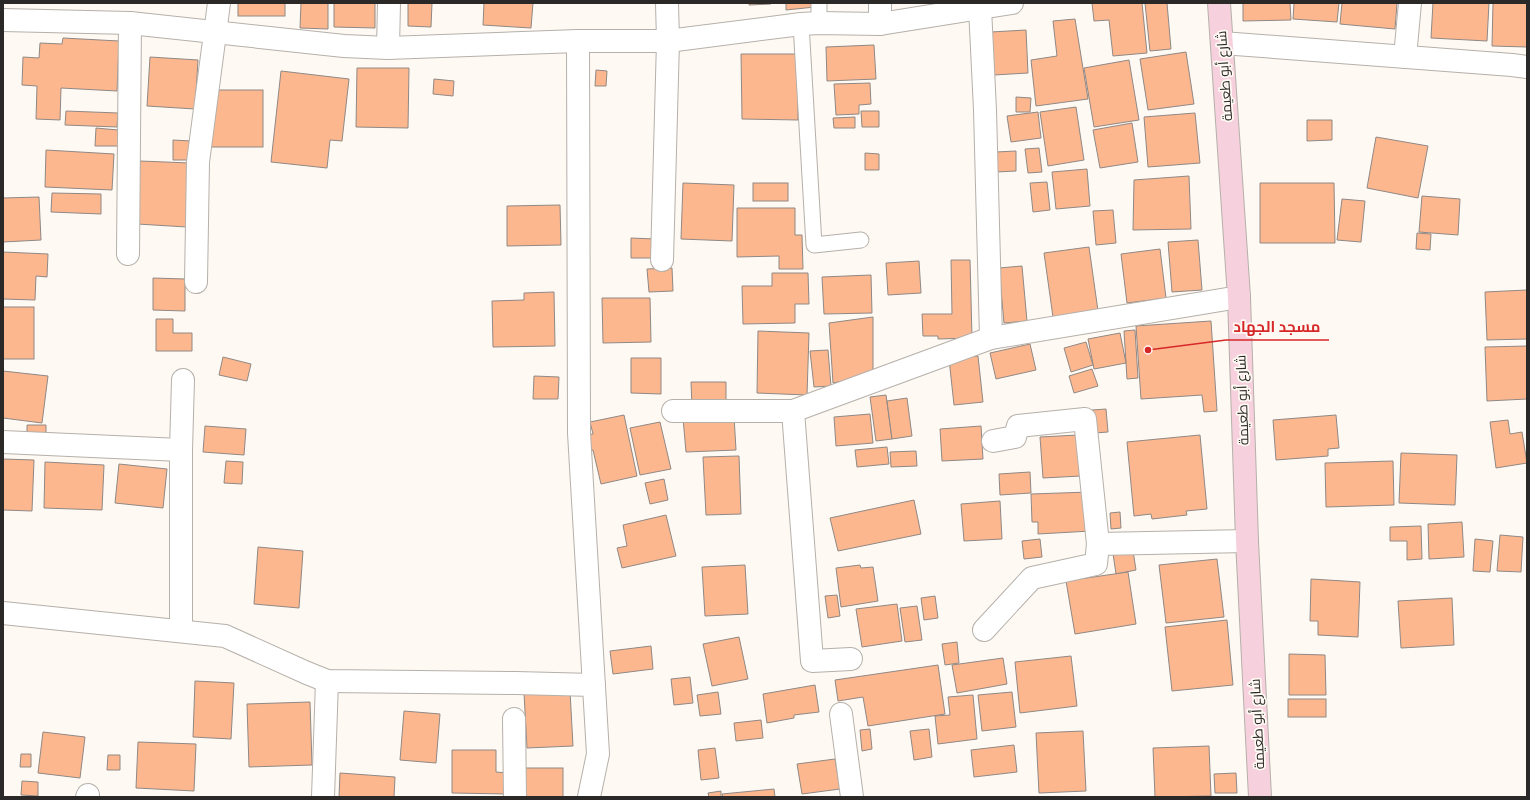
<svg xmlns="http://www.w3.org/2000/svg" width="1530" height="800" font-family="Figtree,Cairo,sans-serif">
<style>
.building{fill:#fdb78f;stroke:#908884}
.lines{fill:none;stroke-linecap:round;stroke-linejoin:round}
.lane-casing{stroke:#b5b0aa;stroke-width:17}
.street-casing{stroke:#b5b0aa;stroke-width:24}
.secondary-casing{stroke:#b5b0aa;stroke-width:24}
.lane{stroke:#fff;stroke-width:15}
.street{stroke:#fff;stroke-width:22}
.secondary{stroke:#f7d0dd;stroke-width:22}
.labels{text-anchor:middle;stroke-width:3.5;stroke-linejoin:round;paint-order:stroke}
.street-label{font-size:14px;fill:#2b2927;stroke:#fff9f3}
.leader{fill:none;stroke:#d62828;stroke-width:1.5}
.callout-dot{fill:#d62828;stroke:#fff9f3;stroke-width:1.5}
.callout-label{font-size:15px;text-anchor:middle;font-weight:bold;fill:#d62828;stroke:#fff9f3;stroke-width:3.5;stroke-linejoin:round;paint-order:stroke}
</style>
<rect width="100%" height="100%" fill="#fff9f3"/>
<g class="building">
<rect x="238" y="3" width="47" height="13"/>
<polygon points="301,3 328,3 328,29 300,28"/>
<polygon points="334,3 375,3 375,28 334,27"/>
<polygon points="408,3 432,3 431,27 408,26"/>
<polygon points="484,3 533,3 531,28 483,25"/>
<polygon points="749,3 771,3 771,4 749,5"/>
<polygon points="786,3 814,3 815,7 786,10"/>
<polygon points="1092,3 1142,3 1147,53 1113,56 1109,20 1094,21"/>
<polygon points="1145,3 1167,3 1171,49 1150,51"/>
<polygon points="1243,3 1290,3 1291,20 1243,21"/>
<polygon points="1294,3 1339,3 1337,22 1293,19"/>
<polygon points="1342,3 1397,3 1395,29 1340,24"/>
<polygon points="1433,3 1489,3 1487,41 1431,38"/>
<polygon points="1493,3 1527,3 1527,47 1492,46"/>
<polygon points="1075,19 1088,99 1036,106 1031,60 1057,56 1053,21"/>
<polygon points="1026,30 1028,73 994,75 991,32"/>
<polygon points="63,38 119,41 117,91 61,88 60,120 36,119 37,86 22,85 23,57 39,58 40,43 62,44"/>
<polygon points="874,45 876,79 827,81 826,47"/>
<polygon points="1186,52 1194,104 1148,110 1140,59"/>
<polygon points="741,54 798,54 798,120 742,119"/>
<polygon points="150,57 198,60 195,109 147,106"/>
<polygon points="1129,60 1139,120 1094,127 1084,68"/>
<polygon points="357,68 409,68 408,128 356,127"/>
<polygon points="596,70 607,71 606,86 595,86"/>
<polygon points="281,71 349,79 342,141 330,140 327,168 271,162"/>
<polygon points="434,79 454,81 453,96 433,94"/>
<polygon points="870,83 871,104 859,105 859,114 836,115 834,84"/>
<rect x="211" y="90" width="52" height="57"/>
<polygon points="1016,97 1031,98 1030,112 1016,112"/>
<polygon points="1076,107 1084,160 1048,166 1040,112"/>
<polygon points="66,111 118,113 117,127 65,125"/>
<polygon points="861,111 879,111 879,127 862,127"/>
<polygon points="1038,112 1041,138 1011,142 1007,116"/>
<polygon points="1195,113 1200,163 1148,167 1144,117"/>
<polygon points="855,117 855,128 834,128 833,118"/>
<polygon points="1307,120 1332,120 1332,140 1307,141"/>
<polygon points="1132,123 1138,162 1100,168 1093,130"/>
<polygon points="96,128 118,130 118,146 95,146"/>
<polygon points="1376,137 1428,146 1418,198 1367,188"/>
<polygon points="173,140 191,141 191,160 173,160"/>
<polygon points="1039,148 1042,172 1028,173 1025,149"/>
<polygon points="46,150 114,154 112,190 45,187"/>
<polygon points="1016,151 1016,171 996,172 996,152"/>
<polygon points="865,153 879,154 879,170 865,170"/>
<polygon points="140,161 190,163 187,227 137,224"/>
<polygon points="1087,169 1090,206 1056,209 1052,172"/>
<polygon points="1189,176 1191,229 1133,230 1134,180"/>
<polygon points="1047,182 1050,210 1033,212 1030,183"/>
<polygon points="683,183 734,185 732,241 681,239"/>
<rect x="753" y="183" width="35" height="18"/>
<polygon points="1260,183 1334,183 1335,243 1260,243"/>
<polygon points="52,193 101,194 101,214 51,212"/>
<polygon points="1422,196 1460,199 1458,235 1419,232"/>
<polygon points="39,197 41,240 3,242 3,198"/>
<polygon points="1342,199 1365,201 1361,242 1337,240"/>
<polygon points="560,205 561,245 507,246 507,206"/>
<polygon points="737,208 795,208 795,235 802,235 803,269 779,269 779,256 737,257"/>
<polygon points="1113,210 1116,243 1096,245 1093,211"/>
<polygon points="1417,233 1431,234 1430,250 1416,249"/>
<polygon points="631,238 655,239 655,258 631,258"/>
<polygon points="1198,240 1202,290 1172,292 1168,242"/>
<polygon points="1089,247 1098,311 1053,317 1044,253"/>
<polygon points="1160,249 1166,298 1127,303 1121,254"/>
<polygon points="3,252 48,254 47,277 36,276 35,300 3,299"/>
<polygon points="951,260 970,260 972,338 938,339 938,336 923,336 922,314 952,314"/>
<polygon points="919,261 921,293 888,295 886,263"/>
<polygon points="1022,266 1027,321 1004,323 999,268"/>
<polygon points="672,268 673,291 649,292 647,269"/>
<polygon points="772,273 808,273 809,304 795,304 795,323 743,324 742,286 772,286"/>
<polygon points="871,275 872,313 824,314 822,277"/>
<polygon points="153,278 185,279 185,311 153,310"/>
<polygon points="1527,290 1527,339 1487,340 1485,292"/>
<polygon points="554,292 555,346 493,347 492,301 524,300 524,293"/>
<polygon points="602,298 650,298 651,342 603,343"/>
<rect x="3" y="307" width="31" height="52"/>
<polygon points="873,317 873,375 833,383 829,323"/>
<polygon points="156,319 173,319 173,333 192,333 192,351 156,351"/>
<polygon points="1211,321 1217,411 1204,412 1202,395 1141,399 1136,326"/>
<polygon points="1135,330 1138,378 1127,379 1124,331"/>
<polygon points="758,331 809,333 807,395 757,393"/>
<polygon points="1120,333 1126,363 1094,369 1088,339"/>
<polygon points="1086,342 1093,365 1071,372 1064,348"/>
<polygon points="1030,344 1036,370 996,379 990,353"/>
<polygon points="1527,346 1527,399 1487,401 1485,347"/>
<polygon points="828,350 831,386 814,387 810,351"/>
<polygon points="978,356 983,402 954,405 949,359"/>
<polygon points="223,357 251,364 247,381 219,375"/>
<polygon points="631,358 661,358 661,394 631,393"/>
<polygon points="1092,369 1098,386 1074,393 1069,376"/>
<polygon points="3,371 48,376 42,423 3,418"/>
<polygon points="534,376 559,377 558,399 533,399"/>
<polygon points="691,382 726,382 726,406 692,406"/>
<polygon points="886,395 892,439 876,441 870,397"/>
<polygon points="907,398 912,436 892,439 887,401"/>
<polygon points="1106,409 1108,432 1095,433 1092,410"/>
<polygon points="870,414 873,443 836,446 834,417"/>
<polygon points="624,415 637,476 601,484 593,450 590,451 587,435 593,434 590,422"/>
<polygon points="1336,415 1339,448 1328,449 1328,456 1276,460 1273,420"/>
<polygon points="734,416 736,450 686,452 683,418"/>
<polygon points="1508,420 1510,434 1522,432 1527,463 1496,468 1490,422"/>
<polygon points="660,422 671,469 640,475 630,428"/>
<polygon points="27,425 46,425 46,438 27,437"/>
<polygon points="205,426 246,429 244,455 203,452"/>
<polygon points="981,426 983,459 942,461 940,429"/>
<polygon points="1078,435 1081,476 1043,478 1040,437"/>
<polygon points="1200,435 1207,509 1186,511 1187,515 1152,519 1151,514 1134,516 1127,442"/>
<polygon points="887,447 889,464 857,467 855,450"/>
<polygon points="916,451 917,466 891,467 890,452"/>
<polygon points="1401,453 1457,455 1455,505 1399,503"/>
<polygon points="739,456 741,514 706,515 703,457"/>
<polygon points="3,459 34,460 32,511 3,510"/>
<polygon points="226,461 243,462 242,484 224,483"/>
<polygon points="1393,461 1394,505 1326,507 1325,463"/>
<polygon points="45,462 104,465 102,510 44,508"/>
<polygon points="119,464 167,469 163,508 115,503"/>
<polygon points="1030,472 1031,493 1000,495 999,474"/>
<polygon points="664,479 668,500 650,504 645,483"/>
<polygon points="1090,492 1091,531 1038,534 1038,522 1032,522 1031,494"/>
<polygon points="914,500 921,534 838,551 830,518"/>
<polygon points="1000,501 1002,539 964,541 961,504"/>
<polygon points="1120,512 1121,528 1111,529 1110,513"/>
<polygon points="666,515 676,556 622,568 617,548 627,546 623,525"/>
<polygon points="1462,522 1464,557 1429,559 1428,524"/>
<polygon points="1421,526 1422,559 1407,560 1407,541 1390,541 1390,527"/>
<polygon points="1500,535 1523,537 1521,572 1497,571"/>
<polygon points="1040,539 1042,557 1024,559 1022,541"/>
<polygon points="1475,539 1493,541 1490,572 1473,571"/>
<polygon points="1132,544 1136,570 1116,574 1112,547"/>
<polygon points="258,547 303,551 299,608 254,604"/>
<polygon points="1217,559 1224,617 1166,623 1159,565"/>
<polygon points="745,565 748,614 705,616 702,567"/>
<polygon points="860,565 861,568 873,567 878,601 841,607 836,568"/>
<polygon points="1128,572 1136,624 1075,634 1066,581"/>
<polygon points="1311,579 1360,582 1358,637 1318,635 1318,621 1310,621"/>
<polygon points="837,595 840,616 828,618 825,596"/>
<polygon points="935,596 938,618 924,620 921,598"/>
<polygon points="1452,598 1454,645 1401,648 1398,601"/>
<polygon points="897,604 902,641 862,647 856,609"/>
<polygon points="917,606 922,640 905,642 900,608"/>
<polygon points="1227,620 1233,685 1172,691 1165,627"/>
<polygon points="739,637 748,679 712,686 703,644"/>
<polygon points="957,642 959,663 945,665 942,644"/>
<polygon points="651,646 653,669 613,674 610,651"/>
<polygon points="1289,654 1325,655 1326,695 1289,695"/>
<polygon points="1071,656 1077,706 1020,713 1015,662"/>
<polygon points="1003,658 1007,684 957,693 952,665"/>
<polygon points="938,665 945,714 868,726 863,697 838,701 835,680"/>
<polygon points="690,677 693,703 674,705 671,679"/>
<polygon points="195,681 234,683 231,739 193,737"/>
<polygon points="815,685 819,712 794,715 794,718 767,723 763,694"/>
<polygon points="570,691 573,746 527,748 524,693"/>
<polygon points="718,692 721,714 700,716 697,695"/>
<polygon points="1012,692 1016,727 982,731 978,695"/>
<polygon points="973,695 977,739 938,744 935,716 950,715 948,697"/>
<rect x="1288" y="699" width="38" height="18"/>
<polygon points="310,702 312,765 249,767 247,704"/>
<polygon points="404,711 440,714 436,763 400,760"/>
<polygon points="761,720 763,738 736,741 734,723"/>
<polygon points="870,729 872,749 862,751 860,730"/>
<polygon points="929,729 932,757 914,760 910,731"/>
<polygon points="1083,731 1086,791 1039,793 1036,733"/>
<polygon points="43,732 85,737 80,778 38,773"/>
<polygon points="138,742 196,744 194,791 136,788"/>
<polygon points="1014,745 1017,772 974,777 971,750"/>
<polygon points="1209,746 1211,796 1155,797 1153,748"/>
<polygon points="715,748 719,778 701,780 698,750"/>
<polygon points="452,750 496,750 496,772 508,773 507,794 452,793"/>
<polygon points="21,754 31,754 31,767 20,767"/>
<polygon points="108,755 120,755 120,770 107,770"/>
<polygon points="835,759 840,789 802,794 797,764"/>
<rect x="525" y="768" width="38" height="29"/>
<polygon points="340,773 395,777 394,797 339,797"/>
<polygon points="1236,773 1237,793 1215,793 1214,774"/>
<polygon points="22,781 38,782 38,796 21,795"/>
<polygon points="774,789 775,797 723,797 722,794"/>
<polygon points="721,791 721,797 709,797 708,793"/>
</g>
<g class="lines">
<g class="lane-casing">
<g id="lane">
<polyline points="819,3 819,23"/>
<polyline points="801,24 814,245 861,240"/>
</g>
</g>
<g class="street-casing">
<g id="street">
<polyline points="980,8 985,110 991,338"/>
<polyline points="3,20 130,23 344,46 388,48 578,41 668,41 801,24 819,23 880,24 1012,3"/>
<polyline points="880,24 880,3"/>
<polyline points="578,41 579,433 598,754 589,797"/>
<polyline points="1222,43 1512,65 1527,67"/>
<polyline points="388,48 389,3"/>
<polyline points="1405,57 1410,3"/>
<polyline points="128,254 130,23"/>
<polyline points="662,260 668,41 667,3"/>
<polyline points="196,282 198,162 219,3"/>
<polyline points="673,411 793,411 991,338 1239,297"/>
<polyline points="793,411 812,661 851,659"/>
<polyline points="993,441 1015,437 1018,426 1085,419 1098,544 1247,541"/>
<polyline points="3,442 181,450"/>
<polyline points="3,613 225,636 307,673 327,681 516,683 594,685"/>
<polyline points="984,630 1032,578 1096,564 1098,544"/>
<polyline points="181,631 181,450 183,380"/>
<polyline points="841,714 852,797"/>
<polyline points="514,719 515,797"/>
<polyline points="87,797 88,795"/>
<polyline points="323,797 327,681"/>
</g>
</g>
<g class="secondary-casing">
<polyline id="secondary" points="1219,3 1239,297 1247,541 1260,797"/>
</g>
<use href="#lane" class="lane"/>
<use href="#street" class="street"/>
<use href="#secondary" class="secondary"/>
</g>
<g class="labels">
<g class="street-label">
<text transform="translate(1224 76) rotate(-94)" y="5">شارع أبو طعيمة</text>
<text transform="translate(1242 400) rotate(-92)" y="5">شارع أبو طعيمة</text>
<text transform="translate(1257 724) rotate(-93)" y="5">شارع أبو طعيمة</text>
</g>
</g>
<path class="leader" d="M1148 350L1226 340H1329"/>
<circle class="callout-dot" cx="1148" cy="350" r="4"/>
<g class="callout-label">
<text x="1277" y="332">مسجد الجهاد</text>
</g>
<rect width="1530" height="800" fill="none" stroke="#2b2927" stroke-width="8"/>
</svg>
